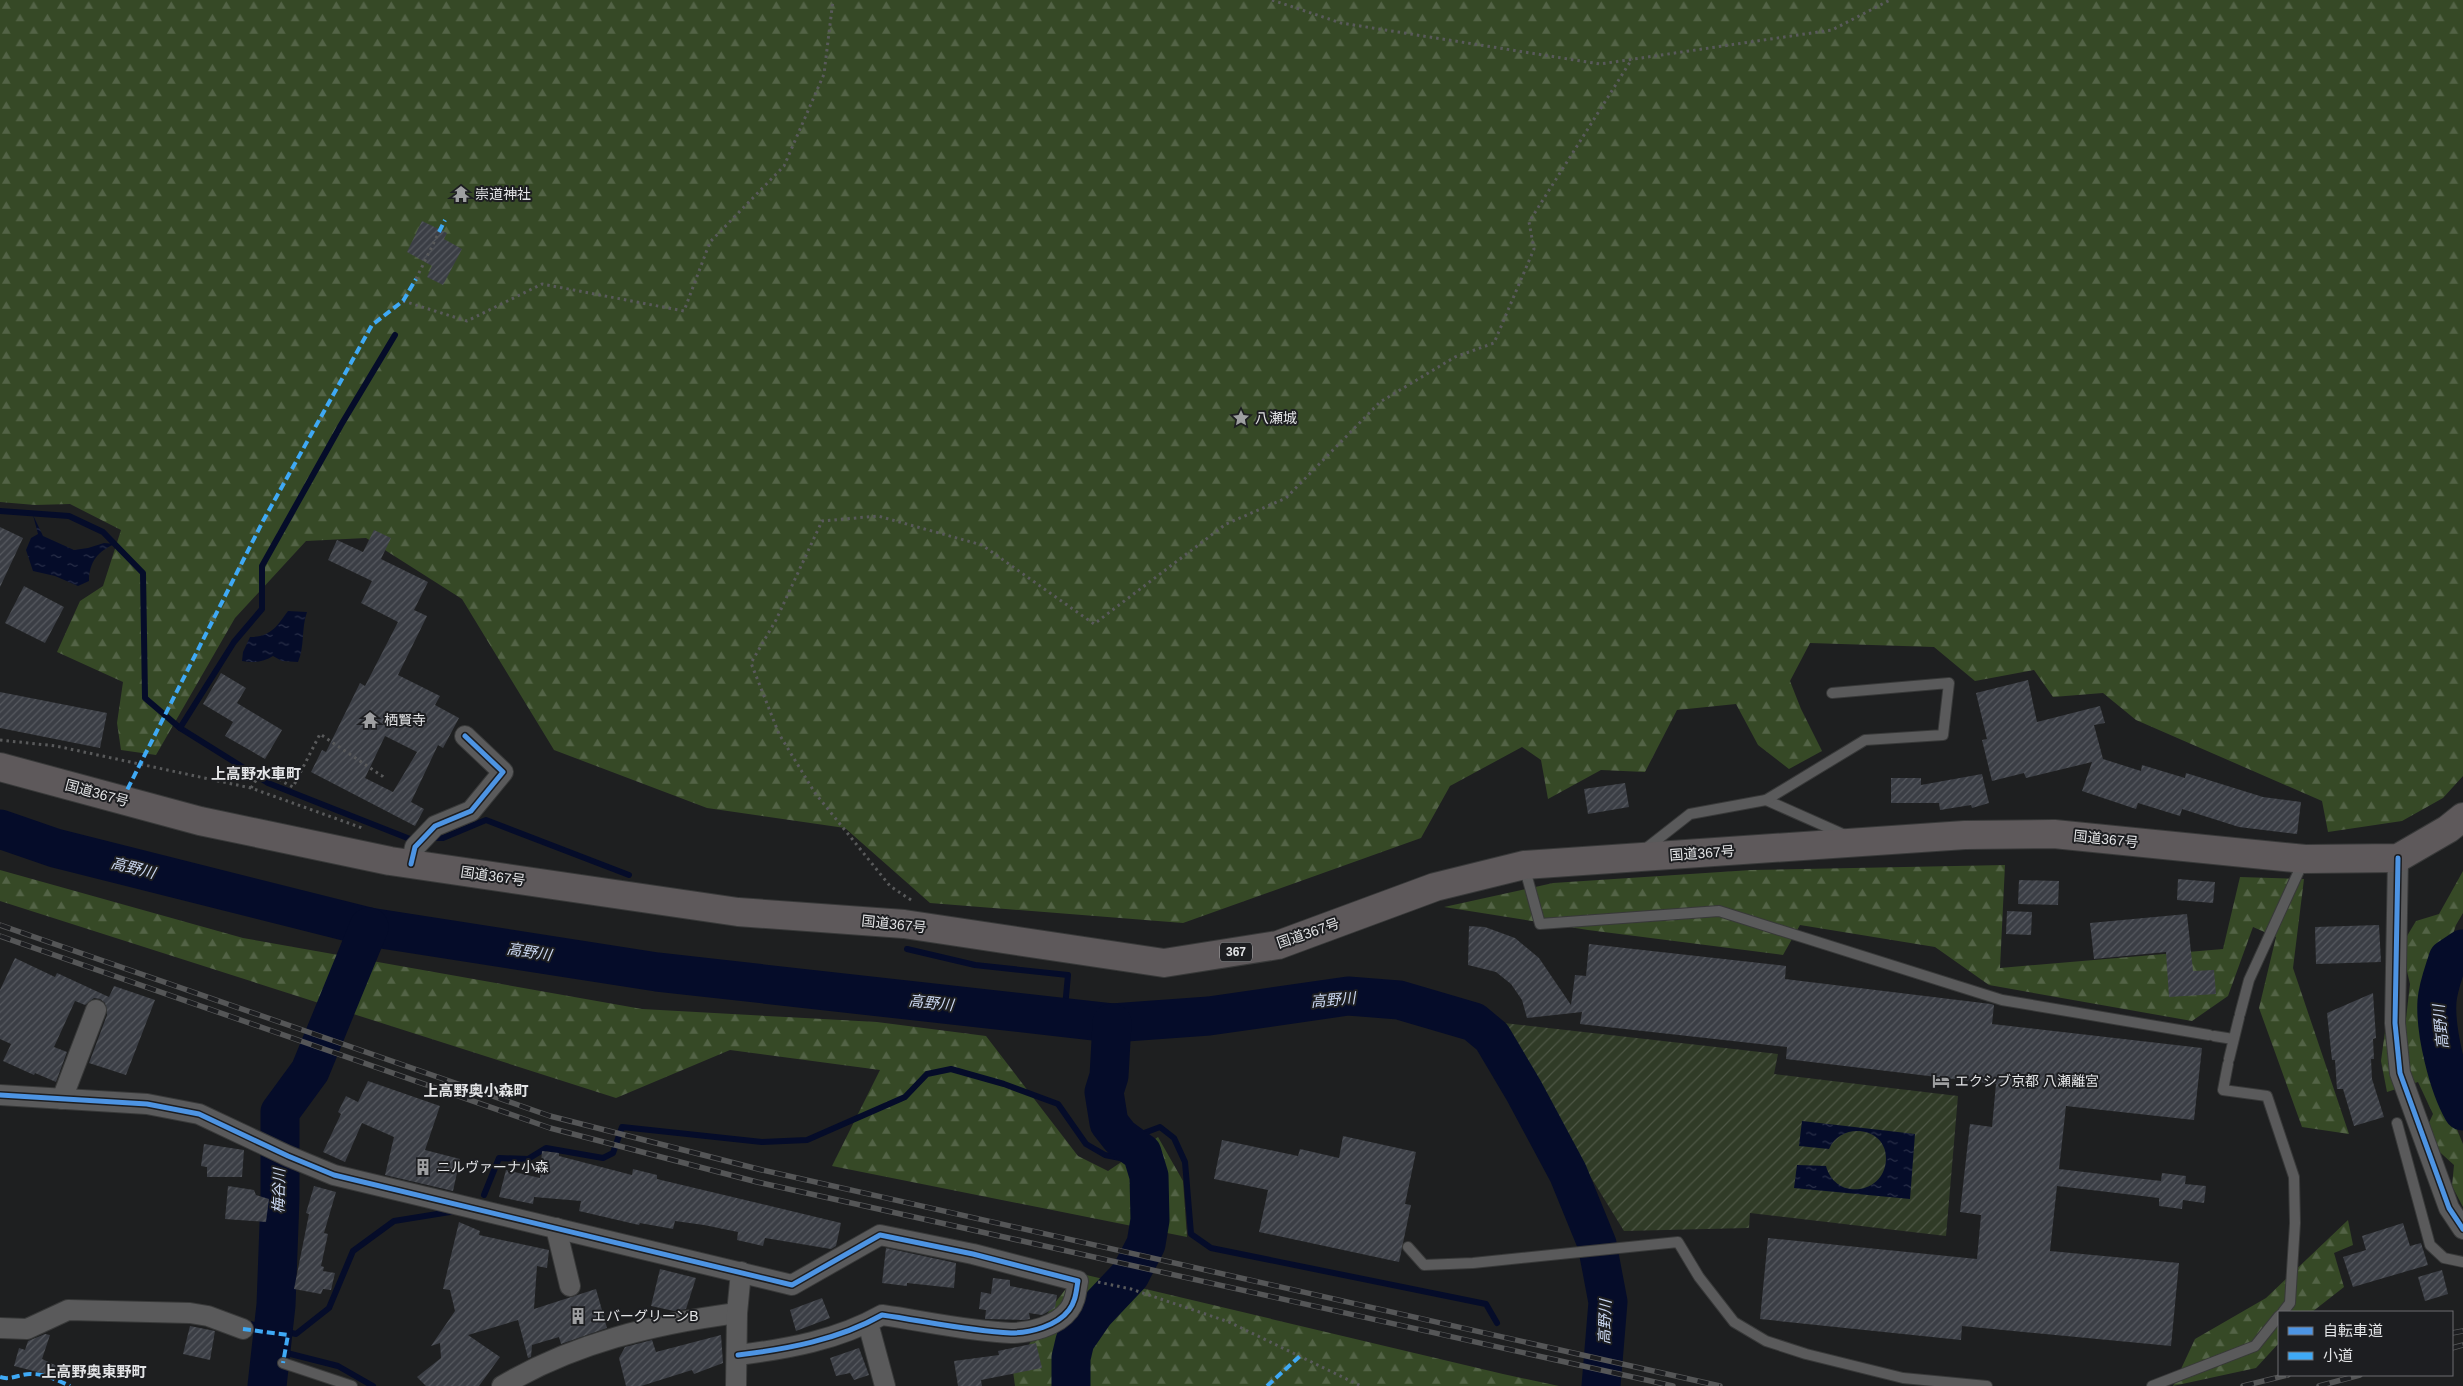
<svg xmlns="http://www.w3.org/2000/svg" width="2463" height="1386" font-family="Arial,'Noto Sans JP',sans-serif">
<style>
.forest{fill:url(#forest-firs)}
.garden{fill:url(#garden-furrows)}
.water{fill:url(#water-ripples)}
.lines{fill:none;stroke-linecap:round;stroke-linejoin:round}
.stream{stroke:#050c29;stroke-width:6}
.river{stroke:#050c29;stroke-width:39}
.building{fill:url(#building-hatch);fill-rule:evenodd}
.service-casing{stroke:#383939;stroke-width:12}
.minor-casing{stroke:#383939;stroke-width:22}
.trunk-casing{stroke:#383939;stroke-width:30}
.path{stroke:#595a5b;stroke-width:3;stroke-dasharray:2.5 4;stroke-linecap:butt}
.service{stroke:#5a5a5b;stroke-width:10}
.minor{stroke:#5a5a5b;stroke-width:20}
.trunk{stroke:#5e595b;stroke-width:28}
.rail-casing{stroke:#555657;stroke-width:5.5}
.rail{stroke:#1d1e21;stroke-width:4;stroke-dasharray:11;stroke-linecap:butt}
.quiet{stroke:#3fa9f5;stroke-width:4;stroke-dasharray:8 4;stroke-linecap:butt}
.cycleway-casing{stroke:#1d1e21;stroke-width:8}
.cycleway{stroke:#4d94e3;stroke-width:5}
.labels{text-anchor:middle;stroke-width:4;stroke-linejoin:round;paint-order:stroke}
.shield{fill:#1d1e21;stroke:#a8a9ab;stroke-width:1}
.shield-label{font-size:12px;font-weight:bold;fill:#e3e4e6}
.poi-label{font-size:14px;fill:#e3e4e6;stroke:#1d1e21;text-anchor:start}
.street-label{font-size:14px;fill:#e3e4e6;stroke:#1d1e21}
.neighbourhood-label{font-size:15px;font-weight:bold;fill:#e3e4e6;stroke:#1d1e21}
.water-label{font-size:15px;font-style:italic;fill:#cbd8f2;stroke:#1d1e21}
</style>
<defs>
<pattern id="forest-firs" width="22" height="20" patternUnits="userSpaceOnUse" patternTransform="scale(1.25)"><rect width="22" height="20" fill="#364926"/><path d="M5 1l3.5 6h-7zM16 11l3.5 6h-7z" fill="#536346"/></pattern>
<pattern id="garden-furrows" width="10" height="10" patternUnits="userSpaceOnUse" patternTransform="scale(1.25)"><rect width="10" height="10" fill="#303b27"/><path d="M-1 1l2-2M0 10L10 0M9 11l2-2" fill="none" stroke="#4e5746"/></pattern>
<pattern id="water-ripples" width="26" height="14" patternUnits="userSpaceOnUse" patternTransform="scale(1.25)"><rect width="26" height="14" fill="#050c29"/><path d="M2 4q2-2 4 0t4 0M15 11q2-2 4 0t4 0" fill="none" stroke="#292f48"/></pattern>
<pattern id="building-hatch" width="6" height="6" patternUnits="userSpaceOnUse" patternTransform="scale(1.25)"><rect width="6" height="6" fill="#3b3e45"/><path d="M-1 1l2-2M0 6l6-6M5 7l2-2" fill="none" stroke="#575a60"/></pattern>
</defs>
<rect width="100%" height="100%" fill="#1e1f20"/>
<g class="forest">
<polygon points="0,0 2463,0 2463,776 2443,798 2402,821 2328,832 2322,801 2136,720 2103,693 2053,697 2034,670 1975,681 1934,647 1810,643 1790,681 1801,709 1822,751 1789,769 1758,745 1736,704 1677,710 1645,772 1601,770 1548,799 1541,760 1522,747 1450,786 1421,838 1183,923 930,903 845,828 707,808 554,750 462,599 366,538 306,541 235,618 156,755 121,750 117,723 123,682 57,652 80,601 103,586 121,530 70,504 35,505 0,502"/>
<polygon points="2005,865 2000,968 2223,949 2240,877 2304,879 2293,968 2349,1134 2302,1127 2259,1008 2276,937 2253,927 2228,996 2192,1021 1989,985 1935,947 1800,925 1783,955 1588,930 1444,907 1553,883 1751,870"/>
<polygon points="0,870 243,938 642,1009 877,1022 986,1036 1078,1156 1108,1171 1158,1137 1183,1181 1187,1237 832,1166 880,1070 730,1050 616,1098 0,901"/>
<polygon points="2463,871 2463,913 2456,925 2431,999 2434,1074 2463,1144 2463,1207 2452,1186 2454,1165 2433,1146 2426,1129 2433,1114 2418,1082 2387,1092 2381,1061 2385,1031 2405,1027 2410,984 2401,946 2416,921 2439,914"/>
<polygon points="2348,1220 2353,1245 2334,1253 2344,1287 2312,1312 2279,1312 2279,1343 2256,1368 2173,1386 2195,1339 2266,1298"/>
<polygon points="1078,1273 1503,1374 1559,1386 1015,1386 1013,1371 1051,1308"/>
</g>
<polygon class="garden" points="1495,1022 1778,1054 1774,1074 1958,1096 1946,1236 1750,1213 1749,1228 1624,1231"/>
<g class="water">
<path d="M33,515L43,536L74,550L88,548L104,543L115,544C98,551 89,562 89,581L78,586L55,576L33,571L26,550L31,538L38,534Z"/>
<path d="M288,611L307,612C301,629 305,646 298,662L282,661L273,656C264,662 253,663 242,661L243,652L250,637C271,637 277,626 288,611Z"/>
<path d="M1802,1121L1915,1134L1910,1199L1794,1188L1797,1165L1826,1166C1835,1201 1885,1195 1886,1159C1887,1127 1841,1121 1829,1149L1799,1146Z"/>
</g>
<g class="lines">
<g class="stream">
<polyline points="0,511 69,516 103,532 143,573 145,698 180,728 268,783 410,839 416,838"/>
<polyline points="180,728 234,642 262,609 262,566 341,425 395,335"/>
<polyline points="429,838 443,838 486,820 629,875"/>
<polyline points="907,949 975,965 1068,975 1064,1018"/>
<polyline points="484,1195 499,1158 528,1159 546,1148 603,1158 613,1153 622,1127 762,1142 807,1140 905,1097 927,1074 951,1069 1004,1084 1058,1104 1086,1144 1105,1155 1125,1159 1144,1133 1160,1127 1174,1138 1185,1162 1191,1234 1211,1248 1486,1304 1497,1323"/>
<polyline points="245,1323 296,1334 329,1308 353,1251 394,1221 456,1211"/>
<polyline points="271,1349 338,1366 373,1386"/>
</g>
<g class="river">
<polyline points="0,829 55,848 369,927 657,972 1112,1023 1209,1016 1348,996 1399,1000 1474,1022 1492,1037 1524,1091 1568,1173 1597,1244 1608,1302 1601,1386"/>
<path d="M2463,949L2448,959C2444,972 2438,987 2437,1001C2435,1031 2448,1085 2463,1111"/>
<polyline points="267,1386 276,1305 280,1198 280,1112 310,1071 369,927"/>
<polyline points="1071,1386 1071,1358 1075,1341 1095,1312 1130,1275 1146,1244 1150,1220 1149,1176 1142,1153 1120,1137 1109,1123 1104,1092 1109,1076 1112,1023"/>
</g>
</g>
<g class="building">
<polygon points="422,221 447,233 444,239 462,249 443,285 427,277 432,266 407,252"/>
<polygon points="0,527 23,538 0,587"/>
<path d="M374,530L391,538L381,559L428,582L414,610L427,616L398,675L440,696L435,705L459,718L443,748L438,745L411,802L424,809L415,826L311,772L322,750L326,752L360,683L365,686L398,622L361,603L372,581L328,560L337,540L363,552ZM385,736L417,752L393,792L365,778Z"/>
<polygon points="24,586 64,607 45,643 5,623"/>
<polygon points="221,673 246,688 237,703 282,730 265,759 225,736 233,722 203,704"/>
<polygon points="2028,680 2037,722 2100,706 2105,723 2094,725 2103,759 2141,771 2142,765 2185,778 2186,773 2263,797 2301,802 2297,834 2239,827 2182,809 2180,816 2138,803 2136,809 2082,791 2092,762 2026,778 2024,773 1992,781 1982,740 1987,739 1976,693"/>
<polygon points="0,692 107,713 100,748 0,728"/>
<polygon points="1982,774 1989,803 1972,808 1971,805 1940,810 1939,803 1891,803 1891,778 1921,778 1921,785"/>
<polygon points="1625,783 1629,807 1588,814 1584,789"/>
<polygon points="2178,879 2215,882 2213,903 2177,900"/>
<polygon points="2019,880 2059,881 2058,905 2018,904"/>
<polygon points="2007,911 2032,912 2031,935 2006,934"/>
<polygon points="2187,914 2193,971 2214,970 2216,994 2169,997 2166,952 2094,959 2090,923"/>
<polygon points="2379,925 2381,962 2316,964 2315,927"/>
<polygon points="1469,926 1485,927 1515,938 1539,958 1571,1005 1575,975 1586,976 1589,944 1786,966 1785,979 1991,1004 1994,1005 1992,1024 2202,1048 2194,1120 2066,1106 2059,1169 2161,1181 2162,1173 2186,1176 2185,1184 2206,1186 2204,1203 2183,1200 2182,1209 2159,1206 2159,1198 2057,1186 2050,1251 2179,1263 2171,1346 1962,1326 1961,1340 1760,1319 1768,1238 1977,1259 1981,1215 1960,1212 1970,1124 1992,1127 1996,1084 1786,1059 1787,1047 1580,1024 1582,1012 1527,1018 1522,1000 1511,984 1496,972 1468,965"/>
<polygon points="15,958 55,977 57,973 109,997 114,986 155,1000 126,1075 89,1063 107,1015 105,1003 100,999 94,998 85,1005 75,1001 54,1047 67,1052 56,1082 35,1073 34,1075 3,1061 11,1044 0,1039 0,990"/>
<polygon points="2373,993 2376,1038 2373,1039 2374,1059 2371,1059 2372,1079 2384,1117 2354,1126 2343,1089 2337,1089 2335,1060 2332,1060 2327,1013"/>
<polygon points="368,1081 440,1106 425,1150 460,1159 453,1191 385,1175 394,1137 362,1123 345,1162 323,1152 341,1114 338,1112 346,1096 358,1102"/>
<polygon points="1343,1136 1416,1152 1405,1204 1411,1205 1399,1262 1259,1232 1268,1190 1214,1179 1222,1140 1298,1156 1300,1149 1339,1158"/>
<polygon points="204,1144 244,1150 242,1177 207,1177 207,1167 201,1166"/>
<polygon points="542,1151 559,1153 559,1156 632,1175 633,1169 657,1175 657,1179 841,1223 836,1246 831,1249 765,1238 763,1246 737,1240 738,1232 704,1225 675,1221 673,1229 640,1223 639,1225 579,1211 581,1201 534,1197 533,1204 499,1197 506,1170 540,1178"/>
<polygon points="228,1186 254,1190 256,1195 269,1199 266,1222 225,1219"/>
<polygon points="314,1186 336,1192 324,1233 328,1234 321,1266 324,1267 323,1271 335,1273 331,1290 323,1289 321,1294 294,1289 309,1214 306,1213"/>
<polygon points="459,1222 480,1231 479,1235 549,1250 547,1268 537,1266 534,1309 596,1289 607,1328 561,1344 559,1337 532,1345 531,1357 528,1358 518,1320 468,1335 500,1357 479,1386 426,1386 417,1377 441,1358 440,1343 431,1346 455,1311 450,1290 443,1289"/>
<polygon points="2403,1223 2410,1246 2421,1243 2428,1265 2353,1287 2343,1257 2366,1250 2362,1236"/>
<polygon points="886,1248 956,1263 954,1288 907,1283 907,1286 882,1283"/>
<polygon points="660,1269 696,1278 686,1309 674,1311 651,1306"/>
<polygon points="2442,1270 2448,1294 2425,1301 2418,1277"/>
<polygon points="993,1278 1010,1280 1010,1286 1057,1295 1055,1308 1042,1315 1029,1313 1030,1319 1024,1320 985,1319 986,1310 979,1309 981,1292 991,1294"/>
<polygon points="822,1298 830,1318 796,1331 790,1310"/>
<polygon points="190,1326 215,1331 210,1360 183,1354"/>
<polygon points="45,1334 50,1335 42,1359 68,1371 65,1379 14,1366 19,1348 25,1350 28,1341"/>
<polygon points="721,1335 723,1363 694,1374 692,1370 641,1386 626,1386 619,1358 625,1347 652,1340 656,1352"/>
<polygon points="1036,1343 1042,1368 981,1380 982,1386 958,1386 954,1361 999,1355 998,1351"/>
<polygon points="859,1348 869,1375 854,1380 850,1373 836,1376 830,1358"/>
</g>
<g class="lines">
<g class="service-casing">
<g id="service">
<polyline points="1766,800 1845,835"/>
<polyline points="1644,850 1690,814 1766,800 1865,740 1943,735 1949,683 1832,693"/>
<polyline points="1524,866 1540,924 1719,911 2002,1000 2209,1035"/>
<polyline points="2240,1014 2249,980 2304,860"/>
<polyline points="2214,1036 2233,1039"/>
<polyline points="2229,1059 2239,1018"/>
<polyline points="2228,1064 2223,1090 2267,1096 2294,1177 2295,1223 2290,1303 2283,1312"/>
<polyline points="2397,1123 2430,1245 2444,1258 2463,1262"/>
<polyline points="1408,1247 1424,1265 1473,1263 1678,1242 1699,1277 1734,1322 1766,1341 1806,1354 1903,1378 1987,1386"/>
<polyline points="283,1363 352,1386"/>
<polyline points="2152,1386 2255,1346 2279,1316"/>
</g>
</g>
<g class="minor-casing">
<g id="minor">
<polyline points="2398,858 2395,1023 2400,1073 2449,1208 2463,1229"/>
<polyline points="411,864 415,847 435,826 471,811 503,772 465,736"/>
<path d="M0,1095L147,1104L199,1114L288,1156L334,1175L792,1285L880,1235L973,1254L1078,1281C1076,1291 1076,1301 1069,1310C1057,1326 1030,1333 1011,1333C968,1331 924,1321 882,1315C838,1340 787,1349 738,1355"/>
<polyline points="62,1099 96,1010"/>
<polyline points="556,1228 570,1286"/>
<polyline points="868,1323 885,1386"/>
<polyline points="0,1328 27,1329 68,1310 190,1313 208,1316 243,1329"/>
<path d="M502,1386C574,1343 654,1324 737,1313"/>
<polyline points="736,1386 737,1313 741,1272"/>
</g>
</g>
<g class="trunk-casing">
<polyline id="trunk" points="0,767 200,821 390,861 738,912 904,924 1164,963 1278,945 1435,887 1524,865 1965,835 2054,834 2305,859 2398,858 2448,829 2463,817"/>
</g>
<g class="path">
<polyline points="1272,0 1341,23 1600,64 1832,30 1890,0"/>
<polyline points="416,279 439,232"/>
<polyline points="403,301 467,321 542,284 684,311 710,242 784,166 824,74 833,0"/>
<polyline points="0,740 56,746 251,788 365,829"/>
<polyline points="251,788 262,771 293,787 320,734 382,776 384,773"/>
<polyline points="911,900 890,886 815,793 779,734 751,663 776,620 822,521 878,516 982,545 1094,624 1226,524 1286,498 1380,402 1455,357 1494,343 1534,249 1529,222 1632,59"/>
<polyline points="1098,1282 1131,1289 1229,1322 1361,1386"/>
</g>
<use href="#service" class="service"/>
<use href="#minor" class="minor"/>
<use href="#trunk" class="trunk"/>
<g class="rail-casing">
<g id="rail">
<polyline points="0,925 550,1116 762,1170 1720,1386"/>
<polyline points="0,936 550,1128 757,1182 1673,1386"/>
<polyline points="2452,1333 2463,1331"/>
<polyline points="2452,1348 2463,1345"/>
<polyline points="2243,1386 2288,1375"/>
<polyline points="2319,1386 2360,1375"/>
</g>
</g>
<use href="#rail" class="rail"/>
<g class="quiet">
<polyline points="439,232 445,220"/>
<polyline points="122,800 263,521 372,325 403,301 416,279"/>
<polyline points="243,1329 288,1335 283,1363"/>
<path d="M0,1377C11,1381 21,1373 32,1374C46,1374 57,1380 70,1386"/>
<polyline points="1267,1386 1300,1356"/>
</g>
<g class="cycleway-casing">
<g id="cycleway">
<polyline points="2398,858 2395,1023 2400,1073 2449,1208 2463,1229"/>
<polyline points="411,864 415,847 435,826 471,811 503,772 465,736"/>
<path d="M0,1095L147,1104L199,1114L288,1156L334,1175L792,1285L880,1235L973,1254L1078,1281C1076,1291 1076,1301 1069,1310C1057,1326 1030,1333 1011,1333C968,1331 924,1321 882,1315C838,1340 787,1349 738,1355"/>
</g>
</g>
<use href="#cycleway" class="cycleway"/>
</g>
<defs>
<g id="temple-bare" transform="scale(1.35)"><path d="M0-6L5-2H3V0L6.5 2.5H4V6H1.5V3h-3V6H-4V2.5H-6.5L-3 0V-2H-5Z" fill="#9e9fa1" stroke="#1d1e21" stroke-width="2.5" paint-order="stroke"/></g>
<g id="sight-bare" transform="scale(1.35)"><path d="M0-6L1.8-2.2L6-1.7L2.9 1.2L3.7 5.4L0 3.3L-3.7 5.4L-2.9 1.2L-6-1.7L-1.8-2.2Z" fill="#9e9fa1" stroke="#1d1e21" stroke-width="2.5" paint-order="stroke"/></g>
<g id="hotel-bare" transform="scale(1.35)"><path d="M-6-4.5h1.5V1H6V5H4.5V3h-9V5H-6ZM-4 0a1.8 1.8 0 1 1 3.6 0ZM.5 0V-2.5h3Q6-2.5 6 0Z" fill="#9e9fa1" stroke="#1d1e21" stroke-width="2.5" paint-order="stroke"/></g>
<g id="building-bare" transform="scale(1.35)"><path d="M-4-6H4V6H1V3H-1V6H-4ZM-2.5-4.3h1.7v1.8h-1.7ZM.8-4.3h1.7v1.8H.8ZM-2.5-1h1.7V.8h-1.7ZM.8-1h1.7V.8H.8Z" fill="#9e9fa1" stroke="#1d1e21" stroke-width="2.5" paint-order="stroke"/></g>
</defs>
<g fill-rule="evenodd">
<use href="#temple-bare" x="461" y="194"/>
<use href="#sight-bare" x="1241" y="418"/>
<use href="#temple-bare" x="370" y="720"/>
<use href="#hotel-bare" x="1941" y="1081"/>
<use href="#building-bare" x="423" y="1167"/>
<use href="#building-bare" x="578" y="1316"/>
</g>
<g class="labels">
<rect class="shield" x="1220" y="942.5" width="32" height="19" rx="4"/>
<g class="shield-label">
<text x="1236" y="956">367</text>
</g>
<g class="poi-label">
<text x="475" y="199">崇道神社</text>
<text x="1255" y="423">八瀬城</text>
<text x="384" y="725">栖賢寺</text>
<text x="1955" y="1086">エクシブ京都 八瀬離宮</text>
<text x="437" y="1172">ニルヴァーナ小森</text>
<text x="592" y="1321">エバーグリーンB</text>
</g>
<g class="street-label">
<text transform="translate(97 793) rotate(15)" y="5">国道367号</text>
<text transform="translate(2106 839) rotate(6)" y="5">国道367号</text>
<text transform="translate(1702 853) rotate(-4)" y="5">国道367号</text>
<text transform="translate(493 876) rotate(8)" y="5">国道367号</text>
<text transform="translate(894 924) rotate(6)" y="5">国道367号</text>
<text transform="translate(1308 933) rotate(-19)" y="5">国道367号</text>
</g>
<g class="neighbourhood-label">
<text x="256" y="779">上高野水車町</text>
<text x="476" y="1096">上高野奥小森町</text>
<text x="94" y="1377">上高野奥東野町</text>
</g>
<g class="water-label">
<text transform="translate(133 868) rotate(14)" y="5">高野川</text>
<text transform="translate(529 952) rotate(9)" y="5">高野川</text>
<text transform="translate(1333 1000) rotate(-5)" y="5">高野川</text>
<text transform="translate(931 1003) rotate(6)" y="5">高野川</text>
<text transform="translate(2441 1027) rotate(-96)" y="5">高野川</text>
<text transform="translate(279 1191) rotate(-89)" y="5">梅谷川</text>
<text transform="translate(1605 1322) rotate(-88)" y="5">高野川</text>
</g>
</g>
<rect x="2278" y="1311" width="175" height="65" fill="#1d1e21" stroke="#6c6d70"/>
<rect x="2288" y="1327" width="25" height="8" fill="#4d94e3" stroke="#6c6d70"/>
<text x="2323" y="1336" font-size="15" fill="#e3e4e6">自転車道</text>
<rect x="2288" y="1352" width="25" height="8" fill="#3fa9f5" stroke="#6c6d70"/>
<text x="2323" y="1361" font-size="15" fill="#e3e4e6">小道</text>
</svg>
